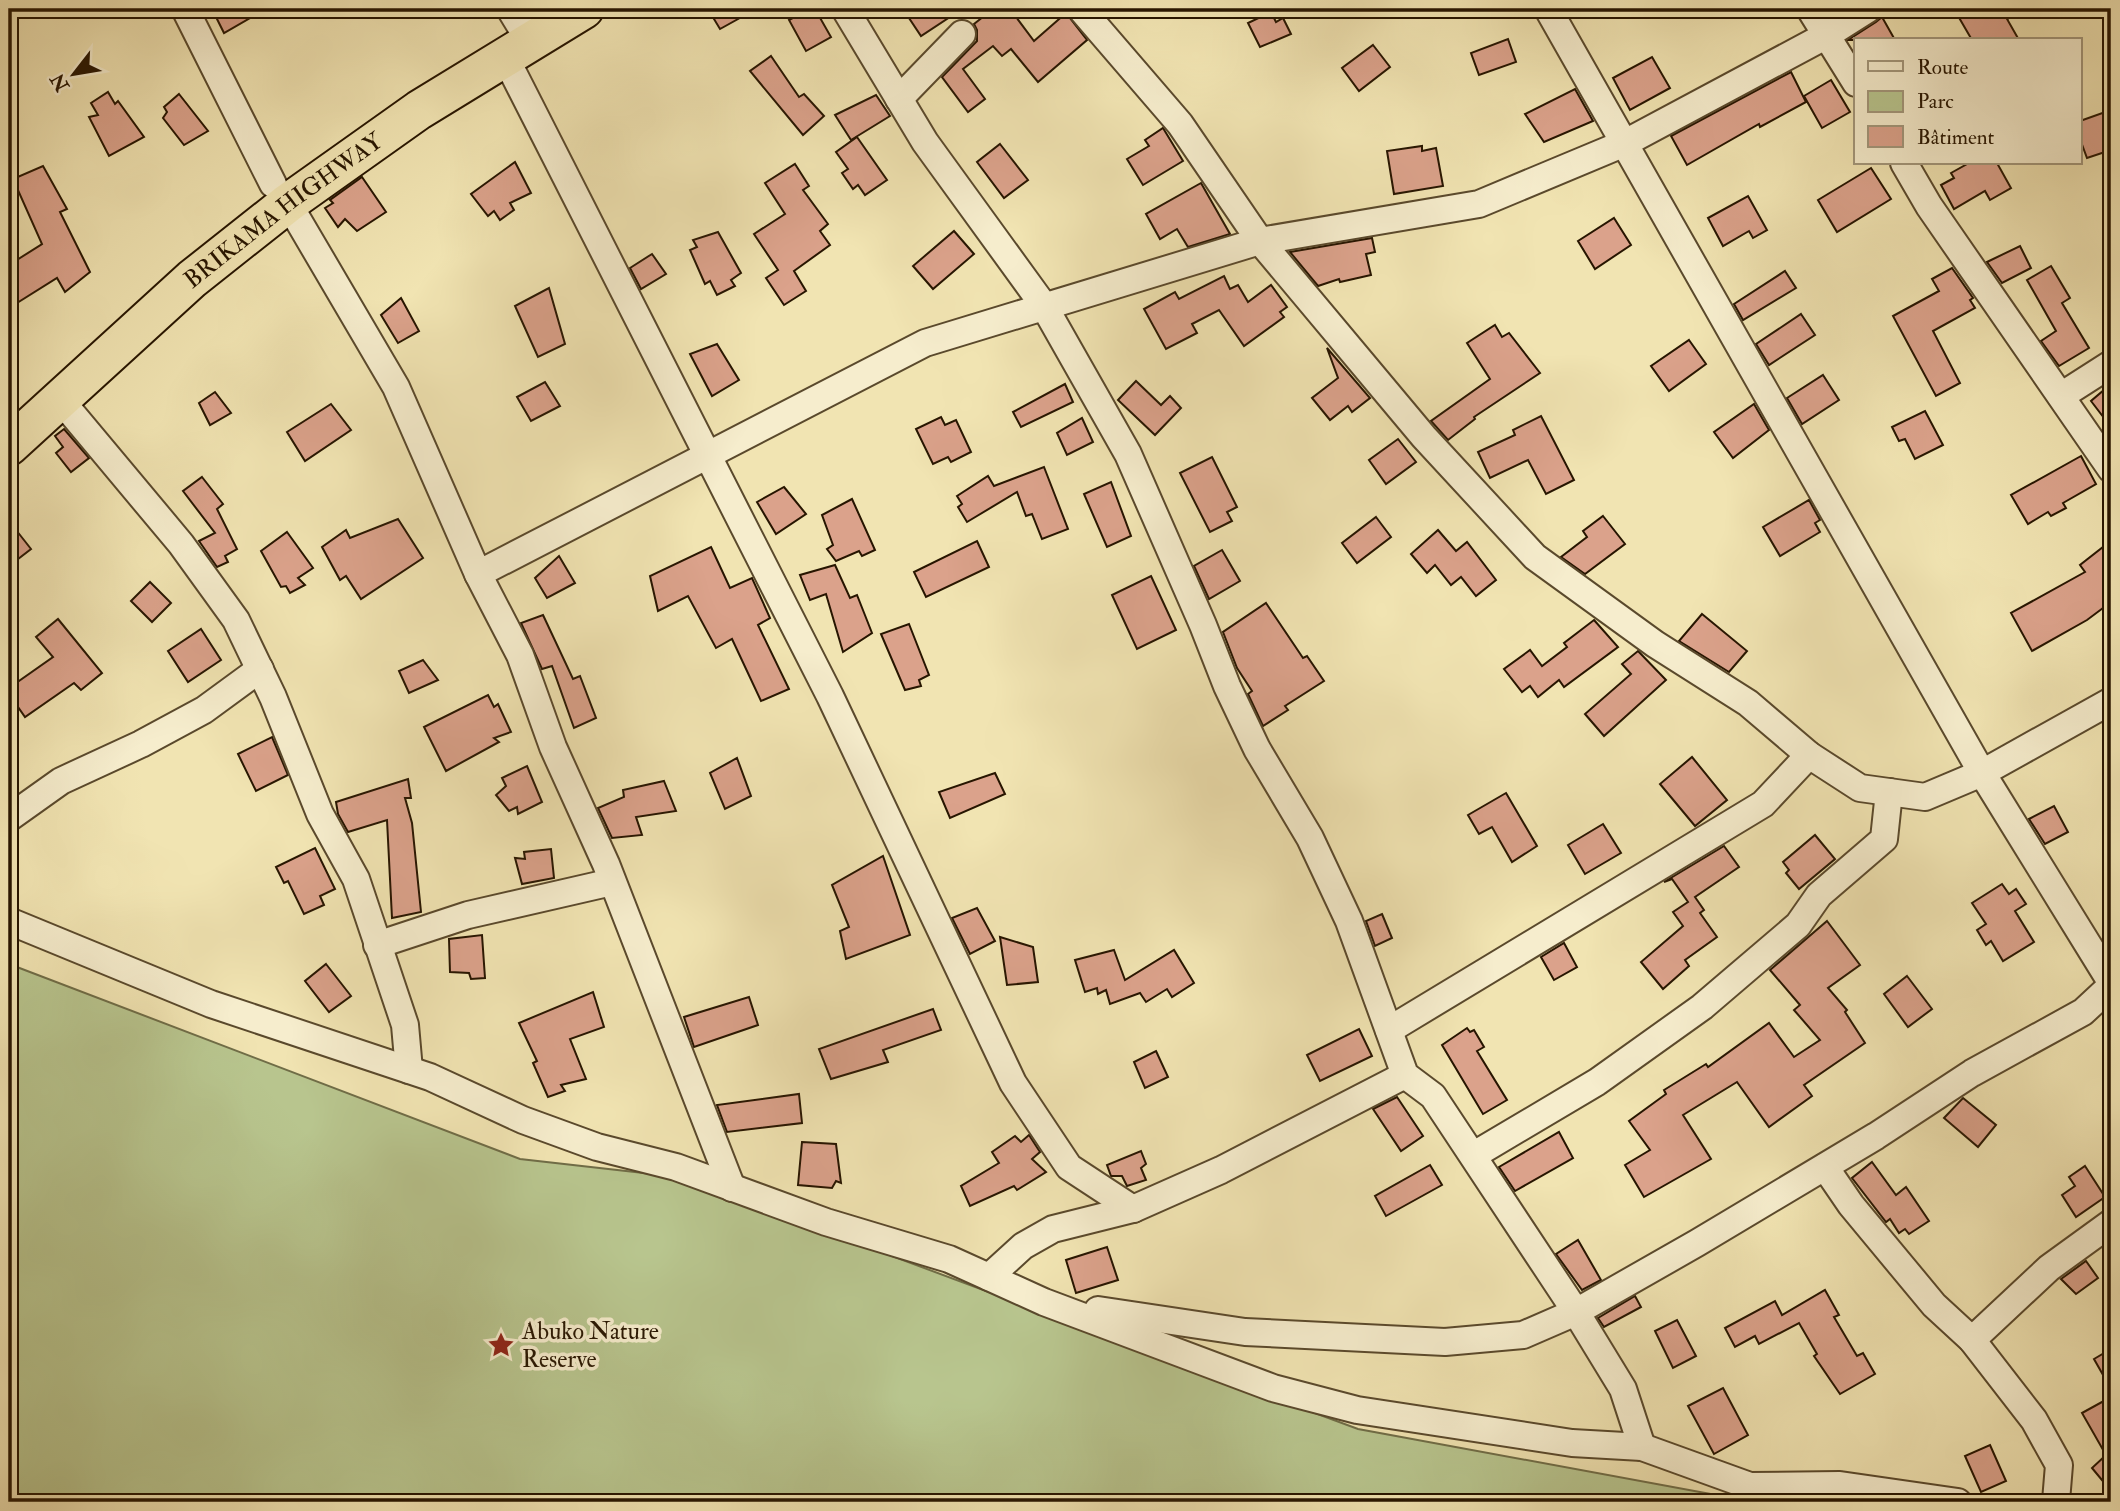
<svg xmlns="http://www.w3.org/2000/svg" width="2120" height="1511" font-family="'IM FELL Double Pica',serif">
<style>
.green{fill:#b8c58e;stroke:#706d47;stroke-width:2}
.building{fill:#dba28b;stroke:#271500;stroke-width:2}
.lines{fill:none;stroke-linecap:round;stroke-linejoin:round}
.minor-casing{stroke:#5a492c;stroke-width:30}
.highway-casing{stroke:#271500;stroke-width:42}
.minor{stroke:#f6edcd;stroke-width:26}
.highway{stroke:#f1e4b2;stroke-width:38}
.labels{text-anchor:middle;stroke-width:7;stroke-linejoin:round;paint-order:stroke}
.street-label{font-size:24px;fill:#271500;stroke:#f6edcd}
.poi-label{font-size:24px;fill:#271500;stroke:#f6edcd;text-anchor:start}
</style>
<rect width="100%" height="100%" fill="#f1e4b2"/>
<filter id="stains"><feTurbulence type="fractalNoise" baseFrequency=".00286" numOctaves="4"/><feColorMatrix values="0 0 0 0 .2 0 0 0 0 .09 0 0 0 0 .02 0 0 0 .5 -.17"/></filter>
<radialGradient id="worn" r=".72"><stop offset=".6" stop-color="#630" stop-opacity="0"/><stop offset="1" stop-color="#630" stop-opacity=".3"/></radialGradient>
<polygon class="green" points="9,964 520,1159 679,1177 1358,1429 1754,1502 9,1502"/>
<g class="building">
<polygon points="212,9 266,9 224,33"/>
<polygon points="708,9 756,9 720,29"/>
<polygon points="809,9 815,9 831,37 806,51 789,20"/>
<polygon points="903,9 962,9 921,36"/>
<polygon points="993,9 1010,9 1034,41 1066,13 1087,40 1038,82 1011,49 1002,56 993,46 963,69 985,99 968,112 942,77 977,41 977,30 974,24"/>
<polygon points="1954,9 2026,9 2007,19 2019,40 1972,40"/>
<polygon points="1271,12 1276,22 1283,18 1291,34 1260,47 1248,23"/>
<polygon points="1882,17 1895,40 1848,40 1876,22"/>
<polygon points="1508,39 1516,62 1479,75 1471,53"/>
<polygon points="1373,45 1390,67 1359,91 1342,68"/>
<polygon points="771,56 799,97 804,94 824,116 803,135 750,71"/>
<polygon points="1652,57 1670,88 1630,110 1613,78"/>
<polygon points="1791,72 1806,102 1760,127 1759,124 1687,165 1671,136"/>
<polygon points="1831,80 1850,112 1822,128 1804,96"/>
<polygon points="1575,89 1593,121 1544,142 1525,114"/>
<polygon points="108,92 115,104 118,101 144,137 109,156 89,117 98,115 91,103"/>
<polygon points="179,94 208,131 184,145 163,118 167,112 164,107"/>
<polygon points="876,95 890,116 851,140 835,115"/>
<polygon points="2108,111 2111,120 2111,150 2087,158 2080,139 2080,121"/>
<polygon points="1163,128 1183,161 1143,185 1127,159 1149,146 1145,140"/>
<polygon points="857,137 887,180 865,195 858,185 853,189 842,173 848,169 836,152"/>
<polygon points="1000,144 1028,180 1004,198 977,162"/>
<polygon points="1422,146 1422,151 1436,148 1443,186 1394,194 1387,151"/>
<polygon points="515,162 531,193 510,203 514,210 500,220 494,211 488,216 471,194"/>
<polygon points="1969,163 1997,163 2011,188 1990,200 1985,191 1954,209 1941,185 1954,178 1951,173"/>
<polygon points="795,164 809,186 803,190 828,224 820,231 830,245 794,271 806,291 784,305 766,278 778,270 754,234 785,214 765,183"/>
<polygon points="43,166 67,209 60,212 90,272 65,292 57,278 9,308 9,265 42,244 13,179"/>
<polygon points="1871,168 1891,199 1837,232 1818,200"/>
<polygon points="362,177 386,212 357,231 345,219 338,227 325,208 333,203 330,200"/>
<polygon points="1201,183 1230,234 1188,247 1177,229 1160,239 1146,214"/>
<polygon points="1748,196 1767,230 1753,238 1749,231 1723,246 1708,218"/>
<polygon points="1614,218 1631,245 1595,269 1578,241"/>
<polygon points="954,231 974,254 933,289 913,266"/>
<polygon points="718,232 741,273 731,280 735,286 717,295 710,281 705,284 690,250 697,247 693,240"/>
<polygon points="1372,238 1375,252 1366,254 1371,275 1340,282 1339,279 1318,286 1290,252"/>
<polygon points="2020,246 2031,268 2002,283 1987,262"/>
<polygon points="652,254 666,274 641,289 630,268"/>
<polygon points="2051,266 2070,298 2062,303 2089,348 2059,366 2041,341 2056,331 2027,280"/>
<polygon points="1952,268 1973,298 1970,300 1975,308 1933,331 1960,383 1936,396 1893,316 1939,291 1932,279"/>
<polygon points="1785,271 1796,288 1743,320 1734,304"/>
<polygon points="1224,276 1230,289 1238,285 1248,302 1271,285 1287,307 1280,312 1284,317 1244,346 1219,310 1192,324 1197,333 1166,349 1144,309 1175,292 1179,299"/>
<polygon points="549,288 565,344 538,357 515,306"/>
<polygon points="401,298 419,331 398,343 381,315"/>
<polygon points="1801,314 1815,335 1769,365 1756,344"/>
<polygon points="1495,325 1502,337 1509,333 1540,373 1474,417 1475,419 1448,440 1431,421 1490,379 1467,343"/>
<polygon points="1689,340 1706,364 1669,391 1651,366"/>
<polygon points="717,344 739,380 712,396 690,354"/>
<polygon points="1327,348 1370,398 1352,412 1348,406 1330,420 1312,398 1338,378"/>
<polygon points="1823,375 1839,400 1802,424 1787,398"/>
<polygon points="1136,381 1161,405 1170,396 1181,408 1155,435 1118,400"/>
<polygon points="545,382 560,406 531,421 517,397"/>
<polygon points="1065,384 1073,402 1021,427 1013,412"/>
<polygon points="2111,384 2111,427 2091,401"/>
<polygon points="215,392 231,413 210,425 199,403"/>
<polygon points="331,404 351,430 305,461 287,432"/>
<polygon points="1754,404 1769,430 1733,458 1714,432"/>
<polygon points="1925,411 1943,445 1915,459 1905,439 1899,441 1892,427"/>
<polygon points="1541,416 1574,480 1546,494 1528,460 1490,478 1478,452 1515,435 1513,430"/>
<polygon points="941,417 945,425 956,420 971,452 951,462 948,457 933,464 916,429"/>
<polygon points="1082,418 1093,442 1067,455 1057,433"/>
<polygon points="64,429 89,458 71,472 56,453 63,447 55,436"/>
<polygon points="1398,439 1416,462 1386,484 1369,460"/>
<polygon points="2081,456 2096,484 2063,503 2066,508 2051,516 2048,512 2028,524 2011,495"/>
<polygon points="1212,457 1237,507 1227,512 1232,521 1210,532 1180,473"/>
<polygon points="1044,467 1068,529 1042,539 1032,514 1026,516 1017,492 967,522 958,507 962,504 957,496 988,476 994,486"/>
<polygon points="202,477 223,504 217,509 237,549 225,556 228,562 217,567 199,541 215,533 183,491"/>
<polygon points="1111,482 1131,536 1107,547 1084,494"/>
<polygon points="784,487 806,514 776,534 757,502"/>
<polygon points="852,499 875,550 862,556 859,551 836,561 827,549 833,545 822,515"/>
<polygon points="1809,500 1820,520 1815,523 1820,532 1780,556 1763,527"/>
<polygon points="1603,516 1625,544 1585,574 1561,557 1587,537 1583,531"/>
<polygon points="1376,517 1391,537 1357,563 1342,543"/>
<polygon points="398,519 423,558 361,599 346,576 340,580 322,547 346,530 350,538"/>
<polygon points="9,521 31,549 9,566"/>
<polygon points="1438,530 1456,551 1467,542 1496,580 1476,596 1461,577 1451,585 1435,565 1427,573 1411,554"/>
<polygon points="287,532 313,568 298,578 305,585 290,593 286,586 281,587 261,551"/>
<polygon points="977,541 989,567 926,597 914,572"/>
<polygon points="711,547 730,588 752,578 770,618 758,625 789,689 761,701 732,639 716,648 688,596 658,611 650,576"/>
<polygon points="2103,547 2111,559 2111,602 2087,620 2032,651 2011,613 2085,572 2080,565"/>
<polygon points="1222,550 1240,581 1209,599 1194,566"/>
<polygon points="559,556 575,583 547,598 535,578"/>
<polygon points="835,565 850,598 857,595 872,633 843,652 826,594 810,600 800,575"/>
<polygon points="1151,576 1176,630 1137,649 1112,595"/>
<polygon points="150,582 171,603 152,622 131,601"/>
<polygon points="1266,603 1303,658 1307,656 1324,681 1285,706 1288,710 1263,726 1248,694 1252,691 1237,668 1223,632"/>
<polygon points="1702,614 1747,651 1729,672 1679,641"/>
<polygon points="543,615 573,679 580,676 596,718 574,728 552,666 542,669 521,623"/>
<polygon points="58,619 102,673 81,690 74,683 25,717 9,694 9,688 53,657 36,637"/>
<polygon points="1594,620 1618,647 1564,687 1559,680 1538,697 1530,686 1522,692 1504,669 1530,650 1542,666 1567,647 1564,643"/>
<polygon points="909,624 929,675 919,680 921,686 905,690 881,634"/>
<polygon points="201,629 221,660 188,682 168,651"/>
<polygon points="1638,651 1666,680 1604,736 1585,714 1631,674 1622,664"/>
<polygon points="423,660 438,680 409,693 399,671"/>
<polygon points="488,695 494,707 498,704 511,732 494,738 499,742 446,771 424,727"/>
<polygon points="272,737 288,775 256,791 238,754"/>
<polygon points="1692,757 1727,800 1695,826 1660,784"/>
<polygon points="737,758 751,796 725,809 710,773"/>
<polygon points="527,766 542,802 518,814 517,807 509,811 496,795 506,786 502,778"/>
<polygon points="995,773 1005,794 950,818 939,792"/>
<polygon points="408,779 411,798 405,798 412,823 421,912 392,918 387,820 348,832 338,814 336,802"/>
<polygon points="664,781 676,811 636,817 642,835 612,838 598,808 624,797 623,790"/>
<polygon points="1506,793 1537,846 1512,862 1492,827 1479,834 1468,815"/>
<polygon points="2054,806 2068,832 2045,844 2029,819"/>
<polygon points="1603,824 1621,853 1585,874 1568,845"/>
<polygon points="1815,835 1835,859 1799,889 1786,873 1789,870 1783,862"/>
<polygon points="1724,846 1739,867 1695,897 1704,910 1700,913 1717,937 1685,960 1689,966 1663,989 1641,962 1683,926 1673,912 1688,902 1672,879 1664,882"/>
<polygon points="315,848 335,889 320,896 324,905 304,914 288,881 284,883 276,867"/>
<polygon points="551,849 554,878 522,884 515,858 525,859 524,852"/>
<polygon points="883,856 910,935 846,959 840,931 849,927 832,885"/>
<polygon points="2002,884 2009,894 2016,889 2026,904 2015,911 2034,942 2003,961 1991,941 1986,945 1977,930 1986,924 1972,903"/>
<polygon points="977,908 995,941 970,954 952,918"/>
<polygon points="1382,914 1392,938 1375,946 1366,921"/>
<polygon points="1827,921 1860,965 1828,988 1847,1010 1845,1012 1865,1043 1804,1085 1812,1096 1769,1127 1737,1082 1683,1115 1711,1159 1644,1197 1625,1165 1650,1150 1629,1121 1666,1094 1664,1090 1706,1064 1708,1067 1769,1023 1794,1057 1820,1040 1794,1010 1800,1005 1770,970"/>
<polygon points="482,935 485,978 471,979 469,973 450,972 449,939"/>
<polygon points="1000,937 1033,947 1038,982 1007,985"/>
<polygon points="1564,943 1577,967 1554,980 1541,957"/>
<polygon points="1114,950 1125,980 1174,950 1194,983 1172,997 1167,989 1146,1002 1140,993 1110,1004 1106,990 1098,994 1097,988 1085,992 1075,960"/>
<polygon points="326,964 351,996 329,1012 305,981"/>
<polygon points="1907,976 1932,1009 1908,1027 1884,994"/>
<polygon points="593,992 604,1027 570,1039 586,1079 561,1085 565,1091 548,1097 533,1063 537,1061 519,1023"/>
<polygon points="749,997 758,1025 694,1047 684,1017"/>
<polygon points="933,1009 941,1030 883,1050 888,1062 831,1079 819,1049"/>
<polygon points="1467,1028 1470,1032 1474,1030 1484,1047 1477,1051 1507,1100 1483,1114 1442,1045"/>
<polygon points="1359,1029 1372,1056 1320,1081 1307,1055"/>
<polygon points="1156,1051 1168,1077 1145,1088 1134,1062"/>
<polygon points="799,1094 802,1123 727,1132 717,1105"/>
<polygon points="1397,1097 1423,1136 1401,1151 1373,1109"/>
<polygon points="1963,1098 1996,1125 1978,1147 1944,1118"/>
<polygon points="1559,1132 1573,1158 1515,1191 1499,1167"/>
<polygon points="1029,1135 1040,1152 1032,1159 1046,1172 1017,1190 1014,1186 970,1206 961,1186 999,1163 992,1152 1015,1136 1021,1142"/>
<polygon points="802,1142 836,1144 841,1183 836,1181 832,1188 798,1185"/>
<polygon points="1141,1151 1146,1164 1141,1168 1146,1180 1127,1186 1122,1176 1111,1176 1107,1165"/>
<polygon points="1872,1162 1896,1195 1906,1187 1929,1221 1909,1234 1905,1229 1899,1233 1890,1219 1886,1222 1852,1178"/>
<polygon points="1430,1165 1442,1185 1386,1216 1375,1196"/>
<polygon points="2085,1166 2105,1197 2076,1217 2062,1195 2075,1186 2069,1177"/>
<polygon points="1578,1240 1601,1280 1582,1290 1556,1254"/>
<polygon points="1107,1247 1118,1280 1076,1293 1066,1260"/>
<polygon points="2086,1261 2098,1278 2076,1294 2061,1279"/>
<polygon points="1825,1290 1839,1315 1834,1317 1857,1356 1863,1353 1875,1374 1840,1394 1814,1356 1817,1354 1799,1323 1759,1344 1755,1336 1735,1347 1725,1328 1775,1301 1782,1315"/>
<polygon points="1635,1296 1641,1307 1604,1327 1598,1318"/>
<polygon points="1677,1320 1696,1356 1673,1368 1655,1331"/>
<polygon points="2111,1349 2111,1389 2094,1359"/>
<polygon points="1723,1388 1748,1435 1714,1454 1688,1406"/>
<polygon points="2111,1397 2111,1491 2092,1468 2106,1455 2082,1413"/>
<polygon points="1990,1445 2006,1481 1981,1492 1965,1456"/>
</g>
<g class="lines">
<g class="minor-casing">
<g id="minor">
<polyline points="185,9 273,184"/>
<polyline points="510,9 529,40"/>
<polyline points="845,9 925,142 1044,306 1128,454 1203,625 1227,686 1257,749 1310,838 1349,921 1405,1075 1433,1096 1576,1312 1623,1389 1642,1447"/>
<polyline points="1081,9 1180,124 1260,241 1424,437 1535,557 1655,644 1748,703 1809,755 1860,788 1925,797 1982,773 2111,701"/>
<polyline points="1548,9 1982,773 2111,982"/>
<polyline points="1810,9 1856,83"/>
<polyline points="504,55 830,696 1013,1083 1069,1167 1133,1209"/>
<polyline points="899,99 962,34"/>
<polyline points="1904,163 1929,206 2111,469"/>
<polyline points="288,203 396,387 478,574 925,343 1260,241 1479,204 1625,143 1827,35 1868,9"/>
<polyline points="2061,396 2111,364"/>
<polyline points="59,398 181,544 236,620 273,697 320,814 356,879 405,1025 409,1070"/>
<polyline points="478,574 520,655 553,747 606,864 732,1188"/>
<polyline points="9,818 61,781 141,744 204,710 260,669"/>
<polyline points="9,921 211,1004 430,1077 523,1120 597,1147 676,1167 826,1222 949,1259 1044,1302 1273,1388 1357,1410 1572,1443 1642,1447 1750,1486 1840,1485 1958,1502"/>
<polyline points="377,945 468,915 612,882"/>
<polyline points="1389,1030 1763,804 1809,755"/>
<polyline points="1474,1155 1597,1082 1702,1007 1798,925 1819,895 1884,839 1889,792"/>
<polyline points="1825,1167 1851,1205 1934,1305 1972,1340 2034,1420 2059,1465 2056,1501"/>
<polyline points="989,1277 1023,1246 1053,1229 1133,1209 1221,1170 1405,1075"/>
<polyline points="1098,1310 1245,1332 1445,1342 1523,1335 1576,1312 1697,1243 1876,1136 1972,1073 2083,1012 2111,986"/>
<polyline points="1972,1340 2049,1268 2111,1223"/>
</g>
</g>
<g class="highway-casing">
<g id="highway">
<path id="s1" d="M9,446L192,279L288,203L419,110L584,9"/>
</g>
</g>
<use href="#minor" class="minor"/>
<use href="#highway" class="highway"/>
</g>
<defs>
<g id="sight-bare" transform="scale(2.1)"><path d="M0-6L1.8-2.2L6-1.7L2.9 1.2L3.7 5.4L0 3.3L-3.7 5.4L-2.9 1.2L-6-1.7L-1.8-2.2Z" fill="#8f2418" stroke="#f6edcd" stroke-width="2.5" paint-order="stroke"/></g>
</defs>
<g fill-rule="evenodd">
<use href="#sight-bare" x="501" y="1345"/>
</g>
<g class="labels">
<g class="street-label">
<text dy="8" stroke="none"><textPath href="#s1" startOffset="362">BRIKAMA HIGHWAY</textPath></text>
</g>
<g class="poi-label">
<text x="522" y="1339">Abuko Nature<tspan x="522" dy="28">Reserve</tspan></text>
</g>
</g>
<rect width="2120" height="1511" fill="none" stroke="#f1e4b2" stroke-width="35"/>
<rect x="10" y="10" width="2099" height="1490" fill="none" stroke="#271500" stroke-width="3.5"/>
<rect x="18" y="18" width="2085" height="1476" fill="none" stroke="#271500" stroke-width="2"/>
<rect x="1854" y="38" width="228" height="126" fill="#f6edcd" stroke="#a3977b" stroke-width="2"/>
<rect x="1868" y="61" width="35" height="10" fill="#f6edcd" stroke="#a3977b" stroke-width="2"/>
<text x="1917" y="74" font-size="21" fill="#271500">Route</text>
<rect x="1868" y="91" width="35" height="21" fill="#b8c58e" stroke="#a3977b" stroke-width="2"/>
<text x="1917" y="108" font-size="21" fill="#271500">Parc</text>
<rect x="1868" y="126" width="35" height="21" fill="#dba28b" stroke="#a3977b" stroke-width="2"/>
<text x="1917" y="144" font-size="21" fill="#271500">Bâtiment</text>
<g transform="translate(74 74) rotate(239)" stroke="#f6edcd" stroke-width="5" paint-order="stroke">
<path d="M0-5L12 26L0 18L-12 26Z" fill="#271500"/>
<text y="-10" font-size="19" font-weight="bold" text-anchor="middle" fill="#271500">N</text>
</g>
<rect width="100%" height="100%" filter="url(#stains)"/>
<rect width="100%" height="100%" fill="url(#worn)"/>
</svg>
